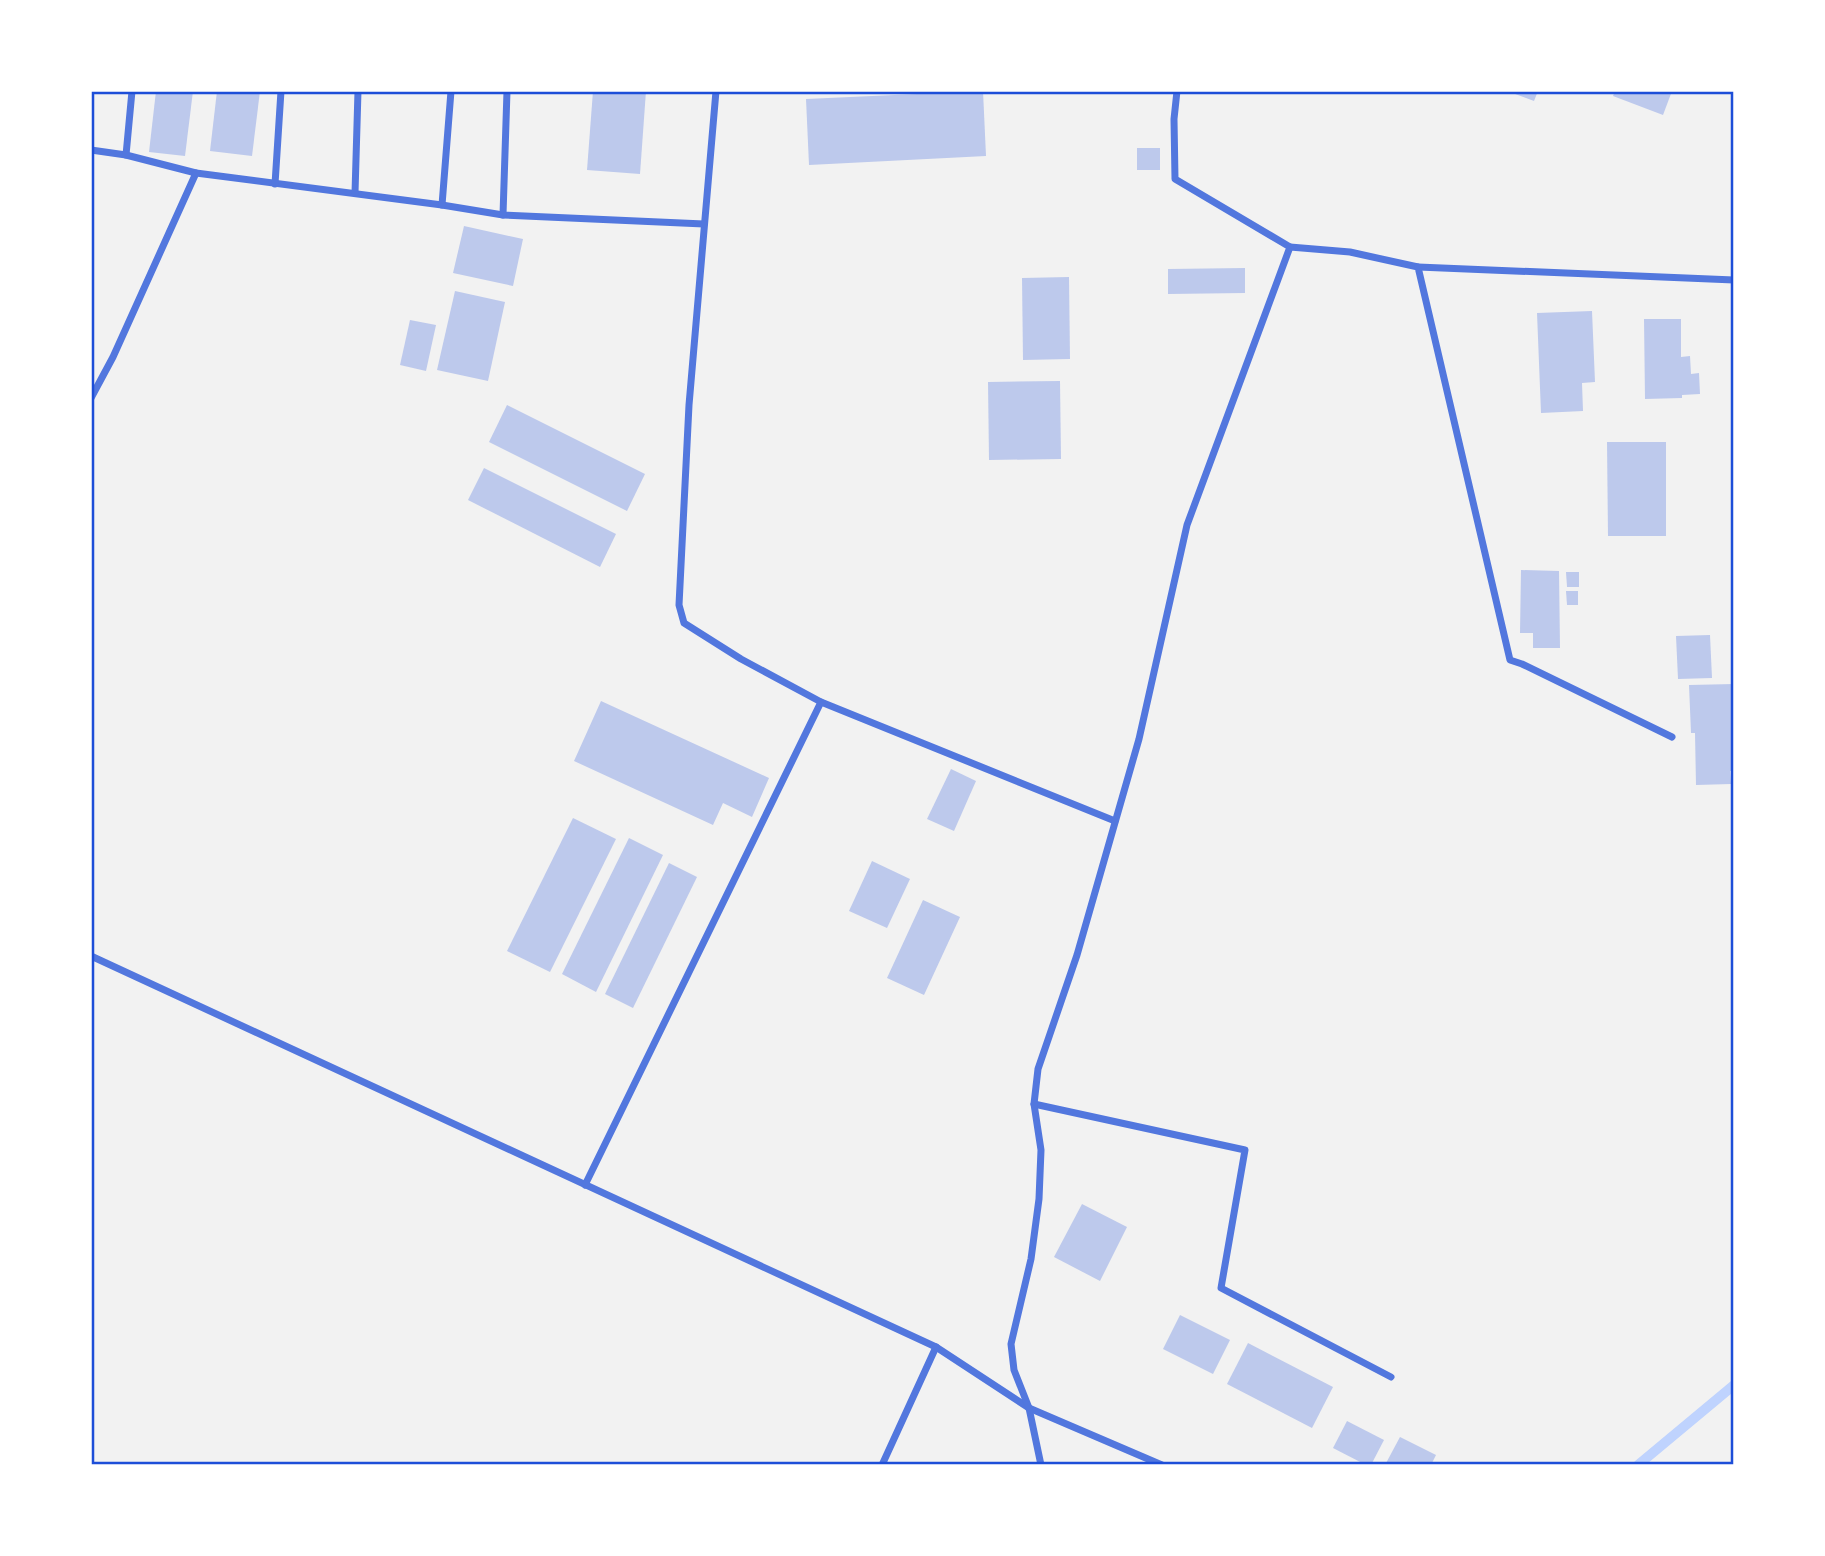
<svg xmlns="http://www.w3.org/2000/svg" width="1825" height="1556" font-family="'Sofia Sans Condensed',sans-serif">
<style>
.lines{fill:none;stroke-linecap:round;stroke-linejoin:round}
.stream{stroke:#bfd3fe;stroke-width:10}
.building{fill:#bdc9ec}
.minor{stroke:#5277de;stroke-width:7}
.neatline{fill:none;stroke:#1d4ed8;stroke-width:2.5}
</style>
<rect width="100%" height="100%" fill="#f2f2f2"/>
<g class="lines">
<polyline class="stream" points="1638,1465 1734,1385"/>
</g>
<g class="building">
<polygon points="156,91 193,91 185,156 149,152"/>
<polygon points="217,91 260,91 252,156 210,151"/>
<polygon points="593,91 646,91 640,174 587,170"/>
<polygon points="983,91 986,156 809,165 806,99"/>
<polygon points="1507,91 1538,91 1534,101"/>
<polygon points="1615,91 1672,91 1663,115 1613,96"/>
<rect x="1137" y="148" width="23" height="22"/>
<polygon points="464,226 523,239 513,286 453,273"/>
<polygon points="1245,268 1245,293 1168,294 1168,269"/>
<polygon points="1069,277 1070,359 1023,360 1022,278"/>
<polygon points="455,291 505,302 488,381 437,370"/>
<polygon points="1592,311 1595,382 1582,383 1583,411 1541,413 1537,313"/>
<polygon points="1644,319 1681,319 1681,357 1690,356 1691,374 1699,373 1700,394 1682,395 1682,398 1645,399"/>
<polygon points="410,320 436,325 426,371 400,365"/>
<polygon points="1060,381 1061,459 989,460 988,382"/>
<polygon points="507,405 645,474 627,511 489,442"/>
<polygon points="1607,442 1666,442 1666,536 1608,536"/>
<polygon points="484,468 616,534 600,567 468,500"/>
<polygon points="1521,570 1559,571 1560,648 1533,648 1533,633 1520,633"/>
<polygon points="1566,572 1579,572 1579,587 1567,587"/>
<polygon points="1566,591 1578,591 1578,605 1567,605"/>
<polygon points="1710,635 1712,678 1678,679 1676,636"/>
<polygon points="1734,684 1734,771 1730,771 1731,784 1696,785 1695,733 1691,733 1689,685"/>
<polygon points="601,701 769,778 752,817 723,803 713,825 574,761"/>
<polygon points="951,769 976,781 954,831 927,819"/>
<polygon points="573,818 616,839 550,972 507,951"/>
<polygon points="629,838 663,855 596,992 562,974"/>
<polygon points="872,861 910,879 887,928 849,911"/>
<polygon points="669,863 697,877 633,1008 605,994"/>
<polygon points="923,900 960,917 924,995 887,978"/>
<polygon points="1082,1204 1127,1227 1100,1281 1054,1257"/>
<polygon points="1180,1315 1230,1340 1213,1374 1163,1349"/>
<polygon points="1248,1343 1333,1387 1312,1428 1227,1384"/>
<polygon points="1347,1421 1384,1440 1371,1465 1366,1465 1333,1448"/>
<polygon points="1400,1437 1436,1455 1431,1465 1385,1465"/>
</g>
<g class="lines">
<g class="minor">
<polyline points="716,91 689,405 679,605 684,623 741,659 821,702"/>
<polyline points="91,150 126,155 196,173 113,357 91,398"/>
<polyline points="126,155 132,91"/>
<polyline points="196,173 442,205 503,215 704,224"/>
<polyline points="275,184 281,91"/>
<polyline points="355,193 358,91"/>
<polyline points="442,205 451,91"/>
<polyline points="503,215 507,91"/>
<polyline points="1290,247 1350,252 1418,267 1510,660 1522,664 1672,737"/>
<polyline points="1418,267 1734,280"/>
<polyline points="91,956 936,1347 1029,1408 1162,1465"/>
<polyline points="1034,1104 1245,1150 1221,1288 1391,1377"/>
<polyline points="585,1185 821,702 1115,821"/>
<polyline points="882,1465 936,1347"/>
<polyline points="1041,1465 1029,1408 1014,1370 1011,1344 1031,1259 1039,1199 1041,1150 1034,1104 1038,1069 1077,955 1139,739 1187,525 1290,247 1175,179 1174,119 1177,91"/>
</g>
</g>
<rect width="1825" height="1556" fill="none" stroke="#ffffff" stroke-width="186"/>
<rect x="93" y="93" width="1639" height="1370" class="neatline"/>
</svg>
